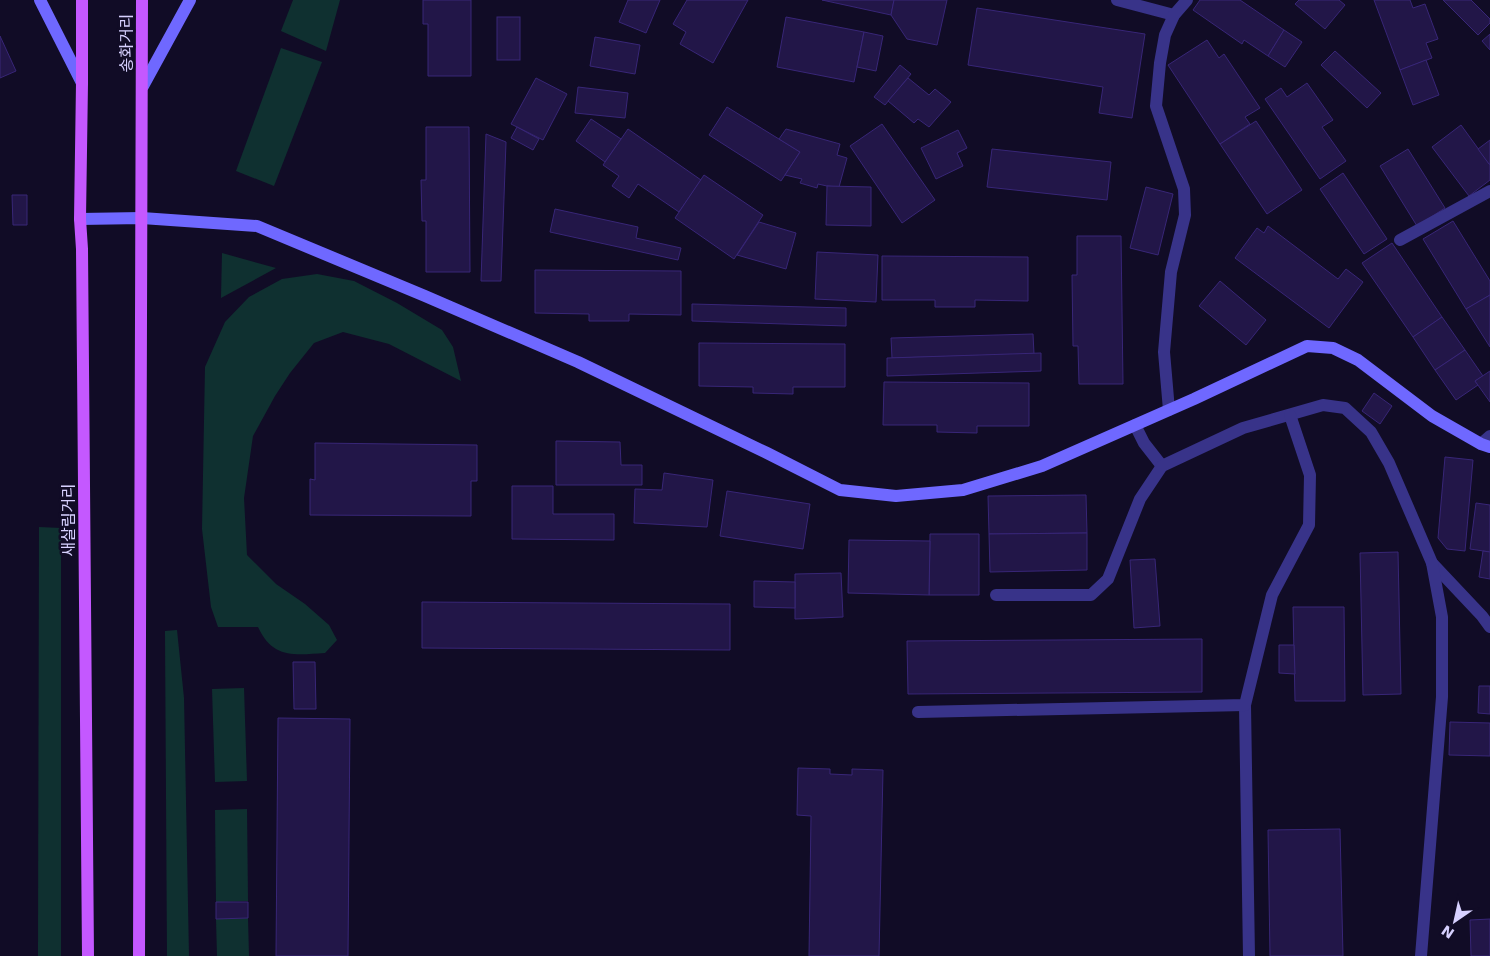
<svg xmlns="http://www.w3.org/2000/svg" width="1490" height="956" font-family="'DejaVu Sans','Noto Sans KR',sans-serif">
<style>
.green{fill:#0f3030}
.building{fill:#221648;stroke:#382677}
.lines{fill:none;stroke-linecap:round;stroke-linejoin:round}
.lane{stroke:#383389;stroke-width:12}
.street{stroke:#383389;stroke-width:12}
.secondary{stroke:#6f68ff;stroke-width:12}
.primary{stroke:#c458ff;stroke-width:12}
.labels{text-anchor:middle;stroke-width:5;stroke-linejoin:round;paint-order:stroke}
.street-label{font-size:16px;fill:#d7d1ff;stroke:#110c26}
</style>
<rect width="100%" height="100%" fill="#110c26"/>
<g class="green">
<polygon points="293,0 340,0 326,51 281,31"/>
<polygon points="281,48 322,62 274,186 236,171"/>
<polygon points="222,253 276,268 221,298"/>
<path d="M317,274L354,281L397,303L442,330L453,347L461,381L389,344L343,332L314,343L290,373L275,396L253,436L244,498L247,555L276,584L305,604L329,625L337,640L325,653C294,655 273,659 258,627H218L211,607L202,529L205,367L225,322L249,297L282,279Z"/>
<polygon points="39,527 61,528 61,956 38,956"/>
<polygon points="177,630 184,698 189,956 167,956 165,631"/>
<polygon points="244,688 247,781 215,782 212,689"/>
<polygon points="247,809 248,901 216,902 215,810"/>
<polygon points="248,918 249,956 217,956 216,919"/>
</g>
<g class="building">
<polygon points="423,0 471,0 471,76 428,76 428,24 423,24"/>
<polygon points="628,0 660,0 646,33 619,22"/>
<polygon points="687,0 748,0 713,63 680,44 686,32 673,24"/>
<polygon points="822,0 894,0 891,15"/>
<polygon points="894,0 947,0 937,45 907,39 891,15"/>
<polygon points="1200,0 1240,0 1284,30 1268,56 1244,40 1242,44 1193,10"/>
<polygon points="1299,0 1339,0 1345,5 1325,29 1295,4"/>
<polygon points="1374,0 1410,0 1413,8 1425,4 1438,39 1426,43 1432,58 1400,70"/>
<polygon points="1443,0 1471,0 1490,19 1490,23 1478,35"/>
<polygon points="977,8 1145,34 1132,118 1099,113 1103,87 968,65"/>
<rect x="497" y="17" width="23" height="43"/>
<polygon points="786,17 864,32 854,82 777,67"/>
<polygon points="1284,30 1302,42 1285,67 1268,56"/>
<polygon points="864,32 883,36 876,71 857,67"/>
<polygon points="1490,34 1490,50 1482,41"/>
<polygon points="0,36 16,71 0,78"/>
<polygon points="595,37 640,45 635,74 590,66"/>
<polygon points="1207,40 1219,58 1224,54 1260,108 1245,117 1250,124 1220,144 1168,65"/>
<polygon points="1335,51 1381,93 1367,108 1321,65"/>
<polygon points="1426,60 1439,95 1413,105 1400,70"/>
<polygon points="900,65 911,74 885,105 874,97"/>
<polygon points="536,78 567,94 543,140 511,124"/>
<polygon points="908,78 929,95 935,89 951,102 929,127 918,119 914,123 888,101"/>
<polygon points="1307,83 1333,120 1322,127 1346,161 1320,179 1265,99 1281,88 1287,97"/>
<polygon points="578,87 628,93 625,118 575,113"/>
<polygon points="727,107 800,152 781,181 709,135"/>
<polygon points="591,119 621,139 605,162 576,141"/>
<polygon points="1256,121 1302,190 1267,214 1220,144"/>
<polygon points="882,124 935,200 902,223 850,146"/>
<polygon points="1461,125 1490,165 1490,180 1469,196 1432,147"/>
<polygon points="426,127 469,127 470,272 426,272 426,221 422,221 421,180 426,180"/>
<polygon points="517,127 539,139 533,150 511,138"/>
<polygon points="628,129 701,180 679,212 638,184 629,198 612,186 619,176 603,165"/>
<polygon points="786,129 840,144 837,155 847,158 839,187 827,186 818,184 817,188 800,183 802,179 785,175 800,152 779,139"/>
<polygon points="958,130 967,148 957,153 963,166 936,179 921,148"/>
<polygon points="486,134 506,142 501,281 481,281"/>
<polygon points="1490,140 1490,164 1489,164 1478,149"/>
<polygon points="992,149 1111,162 1107,200 987,187"/>
<polygon points="1408,149 1445,208 1417,226 1380,166"/>
<polygon points="1343,173 1387,239 1364,254 1320,189"/>
<polygon points="704,175 763,215 734,259 675,218"/>
<polygon points="827,186 871,187 871,226 826,225"/>
<polygon points="1146,187 1173,194 1158,255 1130,248"/>
<polygon points="12,195 27,195 27,225 13,225"/>
<polygon points="555,209 638,227 636,238 681,248 678,260 550,232"/>
<polygon points="1453,221 1490,281 1490,295 1466,309 1423,239"/>
<polygon points="759,222 796,233 786,269 737,255"/>
<polygon points="1268,226 1338,279 1346,269 1363,282 1329,328 1235,258 1257,228 1264,233"/>
<polygon points="1077,236 1121,236 1123,384 1079,384 1078,346 1073,346 1072,275 1077,275"/>
<polygon points="1392,243 1442,317 1413,337 1362,263"/>
<polygon points="817,252 878,255 876,302 815,299"/>
<polygon points="882,256 1028,257 1028,301 975,300 975,307 935,307 935,300 882,300"/>
<polygon points="535,270 681,271 681,315 629,314 629,321 589,321 589,314 535,313"/>
<polygon points="1220,281 1266,320 1246,345 1199,306"/>
<polygon points="1490,295 1490,347 1466,309"/>
<polygon points="692,304 846,308 846,326 692,321"/>
<polygon points="1442,317 1465,350 1435,370 1413,337"/>
<polygon points="1033,334 1034,354 892,358 891,338"/>
<polygon points="699,343 845,344 845,387 793,387 793,394 753,393 753,387 699,386"/>
<polygon points="1465,350 1483,376 1475,381 1478,385 1456,400 1435,370"/>
<polygon points="1041,353 1041,371 887,376 887,358"/>
<polygon points="1490,371 1490,402 1475,381"/>
<polygon points="884,382 1029,383 1029,426 977,426 977,433 937,432 937,425 883,425"/>
<polygon points="1374,393 1392,406 1380,424 1362,411"/>
<polygon points="556,441 620,442 621,465 642,465 642,485 556,485"/>
<polygon points="315,443 477,445 477,481 471,481 471,516 310,515 310,479 315,480"/>
<polygon points="1445,457 1473,460 1465,551 1447,549 1438,538"/>
<polygon points="664,473 713,480 707,527 634,523 635,489 662,490"/>
<polygon points="512,486 553,486 553,514 614,514 614,540 512,539"/>
<polygon points="727,491 810,504 803,549 720,536"/>
<polygon points="1086,495 1087,533 989,534 988,496"/>
<polygon points="1476,503 1490,505 1490,552 1470,549"/>
<polygon points="1087,533 1087,570 990,572 989,534"/>
<polygon points="930,534 979,534 979,595 929,595"/>
<polygon points="849,540 930,541 929,595 848,593"/>
<polygon points="1483,551 1490,552 1490,579 1479,577"/>
<polygon points="1398,552 1401,694 1363,695 1360,553"/>
<polygon points="1155,559 1160,626 1134,628 1130,560"/>
<polygon points="841,573 843,617 795,619 795,574"/>
<polygon points="754,581 795,582 795,608 754,607"/>
<polygon points="422,602 730,604 730,650 422,648"/>
<polygon points="1293,607 1344,607 1345,701 1295,701"/>
<polygon points="1202,639 1202,692 908,694 907,641"/>
<polygon points="1279,645 1294,645 1295,674 1279,673"/>
<polygon points="293,662 315,662 316,709 294,709"/>
<polygon points="1479,686 1490,686 1490,714 1478,713"/>
<polygon points="278,718 350,719 348,956 276,956"/>
<polygon points="1450,722 1490,723 1490,756 1449,755"/>
<polygon points="798,768 830,769 830,774 852,775 852,769 883,770 879,956 809,956 811,816 797,815"/>
<polygon points="1340,829 1343,956 1270,956 1268,830"/>
<polygon points="216,902 248,902 248,918 216,919"/>
<polygon points="1490,919 1490,956 1471,956 1470,920"/>
</g>
<g class="lines">
<g class="lane">
<polyline points="1400,240 1490,191"/>
<polyline points="1135,425 1144,443 1162,466"/>
<polyline points="1481,444 1490,436"/>
<polyline points="996,595 1091,595 1108,579 1140,499 1162,466 1243,428 1323,405 1345,408 1371,432 1389,463 1432,563 1482,616 1490,627"/>
<polyline points="1245,705 1249,956"/>
<polyline points="918,712 1245,705 1272,595 1309,525 1310,475 1290,415"/>
<polyline points="1421,956 1442,697 1442,617 1432,563"/>
</g>
<g class="street">
<polyline points="1117,0 1174,15"/>
<polyline points="1169,410 1164,352 1171,272 1185,215 1184,189 1156,106 1160,63 1165,35 1174,15 1187,0"/>
</g>
<g class="secondary">
<polyline points="40,0 82,83"/>
<polyline points="143,86 190,0"/>
<polyline points="80,219 142,218 257,226 425,296 578,362 767,453 840,490 896,496 963,490 1042,466 1194,399 1307,346 1333,348 1358,360 1432,416 1481,444 1490,447"/>
</g>
<g class="primary">
<polyline points="82,0 82,83 80,219 82,249 88,956"/>
<polyline points="139,956 142,0"/>
</g>
</g>
<g class="labels">
<g class="street-label">
<text transform="translate(126 43) rotate(-90)" y="6">송화거리</text>
<text transform="translate(68 520) rotate(-90)" y="6">새살림거리</text>
</g>
</g>
<g transform="translate(1455 921) rotate(214)" stroke="#110c26" stroke-width="4" paint-order="stroke">
<path d="M0-4L9 19L0 12L-9 19Z" fill="#d7d1ff"/>
<text y="-8" font-size="14" font-weight="bold" text-anchor="middle" fill="#d7d1ff">N</text>
</g>
</svg>
